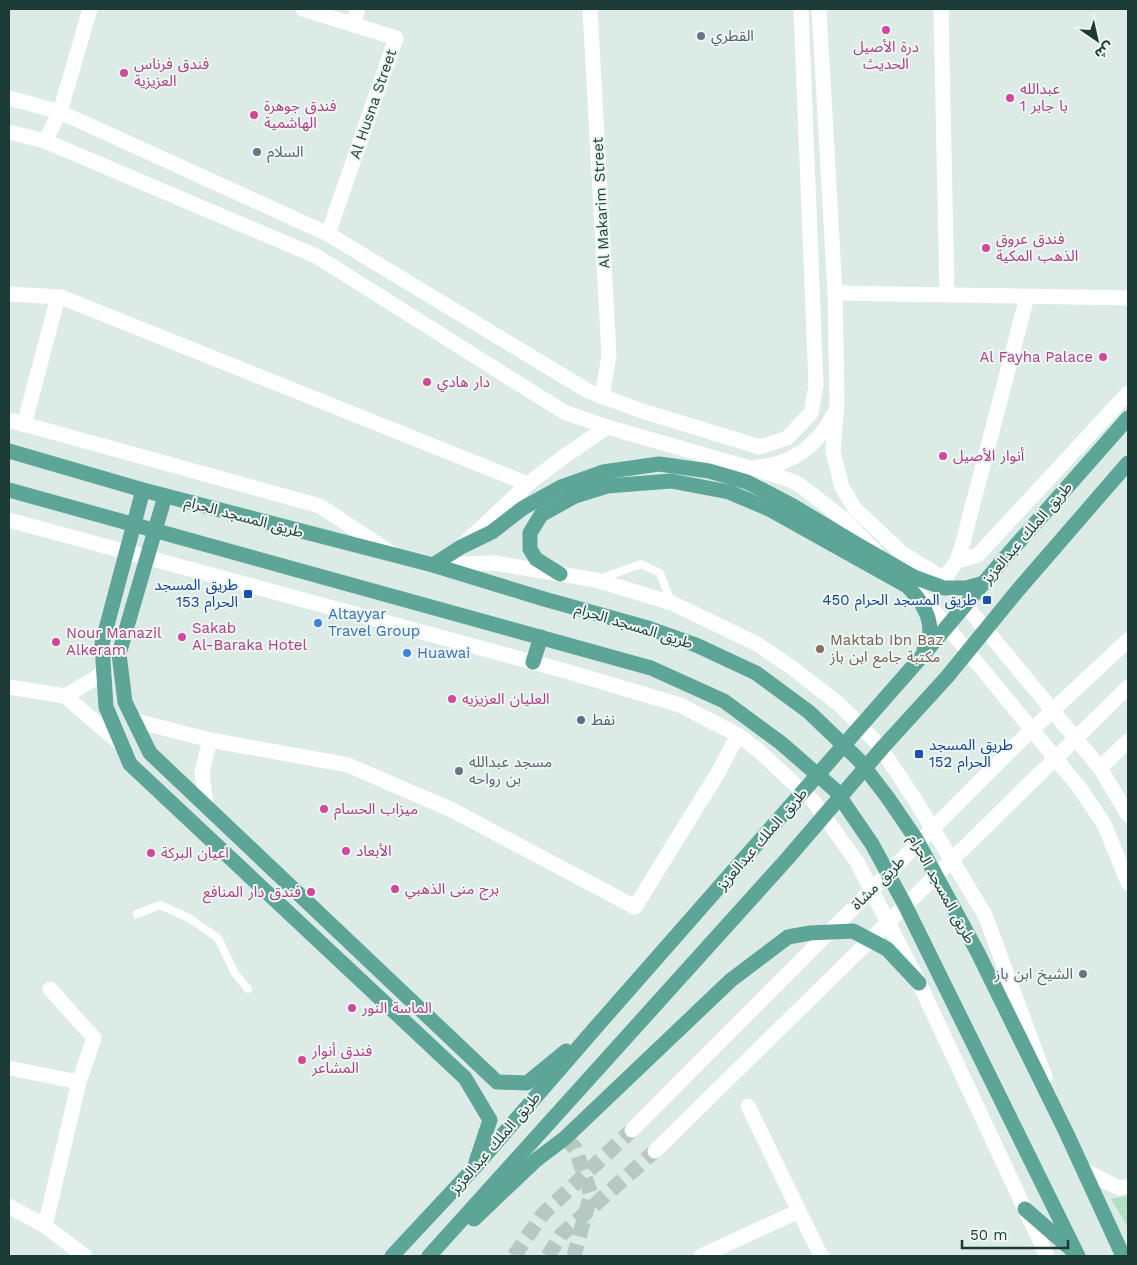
<svg xmlns="http://www.w3.org/2000/svg" width="1137" height="1265" font-family="'Work Sans','Noto Sans Arabic',sans-serif">
<style>
.green{fill:#b2dfc1}
.lines{fill:none;stroke-linecap:round;stroke-linejoin:round}
.secondary-tunnel{stroke:#b6c8c2;stroke-width:15;stroke-dasharray:15 8;stroke-linecap:butt}
.lane{stroke:#fff;stroke-width:8}
.street{stroke:#fff;stroke-width:15}
.secondary{stroke:#fff;stroke-width:15}
.primary{stroke:#5ca597;stroke-width:15}
.hotel-dot{fill:#d1479c;stroke:#edf7f3;stroke-width:2}
.worship-dot{fill:#6b7280;stroke:#edf7f3;stroke-width:2}
.transit-dot{fill:#1a4fb4;stroke:#edf7f3;stroke-width:2}
.shop-dot{fill:#3f7fe0;stroke:#edf7f3;stroke-width:2}
.education-dot{fill:#8d6e63;stroke:#edf7f3;stroke-width:2}
.service-dot{fill:#5c6f8a;stroke:#edf7f3;stroke-width:2}
.labels{text-anchor:middle;stroke-width:4;stroke-linejoin:round;paint-order:stroke}
.worship-label{font-size:15px;fill:#5b616d;stroke:#edf7f3;text-anchor:start}
.hotel-label{font-size:15px;fill:#b23c85;stroke:#edf7f3;text-anchor:start}
.street-label{font-size:15px;fill:#1d3b35;stroke:#edf7f3}
.transit-label{font-size:15px;fill:#164399;stroke:#edf7f3;text-anchor:end}
.shop-label{font-size:15px;fill:#366cbe;stroke:#edf7f3;text-anchor:start}
.education-label{font-size:15px;fill:#785e54;stroke:#edf7f3;text-anchor:start}
.service-label{font-size:15px;fill:#4e5e75;stroke:#edf7f3;text-anchor:start}
</style>
<rect width="100%" height="100%" fill="#dcebe5"/>
<polygon class="green" points="1128,1196 1128,1227 1111,1199"/>
<g class="lines">
<g class="secondary-tunnel">
<polyline points="565,1138 575,1148 591,1194 574,1256"/>
<polyline points="514,1256 543,1214 632,1130"/>
<polyline points="548,1256 561,1235 655,1151"/>
</g>
<g class="lane">
<polyline points="599,579 641,564 660,573 671,602"/>
<polyline points="137,914 160,905 187,917 218,938 235,973 248,989"/>
</g>
<g class="street">
<polyline points="303,9 396,38 328,234"/>
<polyline points="590,9 609,355 602,397"/>
<polyline points="941,9 947,294"/>
<polyline points="353,24 358,9"/>
<polyline points="45,141 60,112 90,9"/>
<polyline points="835,293 1128,298"/>
<polyline points="9,294 61,297 528,484"/>
<polyline points="24,425 58,297"/>
<polyline points="465,543 528,484 562,458 607,427"/>
<polyline points="957,561 978,555 1128,393"/>
<polyline points="944,579 957,561 963,542 1027,297"/>
<polyline points="9,687 65,696"/>
<polyline points="65,696 122,745"/>
<polyline points="65,696 104,673"/>
<polyline points="136,721 210,740 348,765 452,810 635,907 719,771 738,735"/>
<polyline points="206,805 202,772 210,740"/>
<polyline points="9,1068 79,1082"/>
<polyline points="748,1106 821,1256"/>
<polyline points="9,1206 45,1226 85,1256"/>
<polyline points="45,1226 79,1082 94,1038 50,989"/>
<polyline points="701,1256 799,1211"/>
</g>
<g class="secondary">
<polyline points="819,9 835,293 837,403 833,452 842,487 855,509 902,553 944,579 1100,768 1128,815"/>
<polyline points="9,98 60,112 328,234 588,391 642,411 760,447 787,438 811,413 816,386 801,9"/>
<polyline points="9,132 45,141 316,256 564,412 607,427 778,476 797,483 840,516 876,552"/>
<polyline points="9,420 320,506 391,553"/>
<path d="M756,467C791,466 818,445 834,414"/>
<polyline points="9,520 569,672 680,705 738,735 759,751 814,802 857,862 919,983 1047,1256"/>
<polyline points="436,565 494,563 596,580 672,603 757,644 791,667 840,705 878,744 914,798 985,915 1045,1077"/>
<polyline points="919,595 936,613 1079,787 1104,824 1128,883"/>
<polyline points="1100,768 1128,741"/>
<polyline points="632,1130 1019,742 1128,640"/>
<polyline points="655,1151 1128,687"/>
<polyline points="1083,1170 1119,1188 1128,1186"/>
</g>
<g class="primary">
<polyline points="9,451 143,490 433,565 544,599 648,628 696,645 756,673 809,712 859,760 888,798 916,839 977,951 1066,1132 1123,1256"/>
<polyline points="9,490 651,668 724,701 781,743 835,790 872,844 905,905 1078,1256"/>
<polyline points="143,490 102,644 106,707 130,764 465,1078 490,1120 476,1162"/>
<polyline points="165,496 119,654 125,702 150,753 497,1082 527,1083 566,1051"/>
<polyline points="433,565 461,547 492,532 523,508 561,487 603,472 659,464 709,471 747,482 793,506 858,545 914,577 944,588 966,588 984,583"/>
<path d="M560,574L536,559L530,549V533L541,515L575,496L607,486L671,481L729,492L769,509L907,586C919,598 930,613 930,631C929,637 926,644 924,650"/>
<polyline points="533,662 541,637"/>
<polyline points="1025,1209 1071,1249"/>
<polyline points="474,1219 536,1160 565,1138 731,980 788,937 810,933 853,931 887,949 919,983"/>
<polyline points="392,1256 474,1168 597,1026 923,655 1003,560 1128,418"/>
<polyline points="429,1256 787,859 884,746 947,677 1018,590 1128,463"/>
</g>
</g>
<g class="hotel-dot">
<circle cx="886" cy="30" r="5"/>
<circle cx="124" cy="73" r="5"/>
<circle cx="1010" cy="98" r="5"/>
<circle cx="254" cy="115" r="5"/>
<circle cx="986" cy="248" r="5"/>
<circle cx="1103" cy="357" r="5"/>
<circle cx="427" cy="382" r="5"/>
<circle cx="943" cy="456" r="5"/>
<circle cx="182" cy="637" r="5"/>
<circle cx="56" cy="642" r="5"/>
<circle cx="452" cy="699" r="5"/>
<circle cx="324" cy="809" r="5"/>
<circle cx="346" cy="851" r="5"/>
<circle cx="151" cy="853" r="5"/>
<circle cx="395" cy="889" r="5"/>
<circle cx="311" cy="892" r="5"/>
<circle cx="352" cy="1008" r="5"/>
<circle cx="302" cy="1060" r="5"/>
</g>
<g class="worship-dot">
<circle cx="701" cy="36" r="5"/>
<circle cx="257" cy="152" r="5"/>
<circle cx="459" cy="771" r="5"/>
<circle cx="1083" cy="974" r="5"/>
</g>
<g class="transit-dot">
<rect x="243" y="589" width="10" height="10" rx="2.5"/>
<rect x="982" y="595" width="10" height="10" rx="2.5"/>
<rect x="914" y="749" width="10" height="10" rx="2.5"/>
</g>
<g class="shop-dot">
<circle cx="318" cy="623" r="5"/>
<circle cx="407" cy="653" r="5"/>
</g>
<circle class="education-dot" cx="820" cy="649" r="5"/>
<circle class="service-dot" cx="581" cy="720" r="5"/>
<g class="labels">
<g class="worship-label">
<text x="711" y="41">القطري</text>
<text x="267" y="157">السلام</text>
<text x="469" y="767">مسجد عبدالله<tspan x="469" dy="17">بن رواحه</tspan></text>
<text x="1073" y="979" text-anchor="end">الشيخ ابن باز</text>
</g>
<g class="hotel-label">
<text x="886" y="52" text-anchor="middle">درة الأصيل<tspan x="886" dy="17">الحديث</tspan></text>
<text x="134" y="69">فندق فرناس<tspan x="134" dy="17">العزيزية</tspan></text>
<text x="1020" y="94">عبدالله<tspan x="1020" dy="17">با جابر 1</tspan></text>
<text x="264" y="111">فندق جوهرة<tspan x="264" dy="17">الهاشمية</tspan></text>
<text x="996" y="244">فندق عروق<tspan x="996" dy="17">الذهب المكية</tspan></text>
<text x="1093" y="362" text-anchor="end">Al Fayha Palace</text>
<text x="437" y="387">دار هادي</text>
<text x="953" y="461">أنوار الأصيل</text>
<text x="192" y="633">Sakab<tspan x="192" dy="17">Al-Baraka Hotel</tspan></text>
<text x="66" y="638">Nour Manazil<tspan x="66" dy="17">Alkeram</tspan></text>
<text x="462" y="704">العليان العزيزيه</text>
<text x="334" y="814">ميزاب الحسام</text>
<text x="356" y="856">الأبعاد</text>
<text x="161" y="858">اعيان البركة</text>
<text x="405" y="894">برج منى الذهبي</text>
<text x="301" y="897" text-anchor="end">فندق دار المنافع</text>
<text x="362" y="1013">الماسة النور</text>
<text x="312" y="1056">فندق أنوار<tspan x="312" dy="17">المشاعر</tspan></text>
</g>
<g class="street-label">
<text transform="translate(373 104) rotate(-71)" y="5">Al Husna Street</text>
<text transform="translate(601 203) rotate(-93)" y="5">Al Makarim Street</text>
<text transform="translate(244 517) rotate(15)" y="5">طريق المسجد الحرام</text>
<text transform="translate(1027 533) rotate(-49)" y="5">طريق الملك عبدالعزيز</text>
<text transform="translate(634 626) rotate(17)" y="5">طريق المسجد الحرام</text>
<text transform="translate(762 839) rotate(-49)" y="5">طريق الملك عبدالعزيز</text>
<text transform="translate(878 883) rotate(-45)" y="5">طريق مشاة</text>
<text transform="translate(942 889) rotate(61)" y="5">طريق المسجد الحرام</text>
<text transform="translate(495 1143) rotate(-49)" y="5">طريق الملك عبدالعزيز</text>
</g>
<g class="transit-label">
<text x="238" y="590">طريق المسجد<tspan x="238" dy="17">الحرام 153</tspan></text>
<text x="977" y="605">طريق المسجد الحرام 450</text>
<text x="929" y="750" text-anchor="start">طريق المسجد<tspan x="929" dy="17">الحرام 152</tspan></text>
</g>
<g class="shop-label">
<text x="328" y="619">Altayyar<tspan x="328" dy="17">Travel Group</tspan></text>
<text x="417" y="658">Huawai</text>
</g>
<g class="education-label">
<text x="830" y="645">Maktab Ibn Baz<tspan x="830" dy="17">مكتبة جامع ابن باز</tspan></text>
</g>
<g class="service-label">
<text x="591" y="725">نفط</text>
</g>
</g>
<rect width="1137" height="1265" fill="none" stroke="#1d3b35" stroke-width="20"/>
<g transform="translate(1097 40) rotate(146)" stroke="#edf7f3" stroke-width="4" paint-order="stroke">
<path d="M0-4L9 19L0 12L-9 19Z" fill="#1d3b35"/>
<text y="-8" font-size="14" font-weight="bold" text-anchor="middle" fill="#1d3b35">ش</text>
</g>
<path d="M962 1240v8h106v-8" fill="none" stroke="#1d3b35" stroke-width="2.5"/>
<text x="970" y="1240" font-size="15" fill="#1d3b35" stroke="#edf7f3" stroke-width="4" paint-order="stroke">50 m</text>
</svg>
